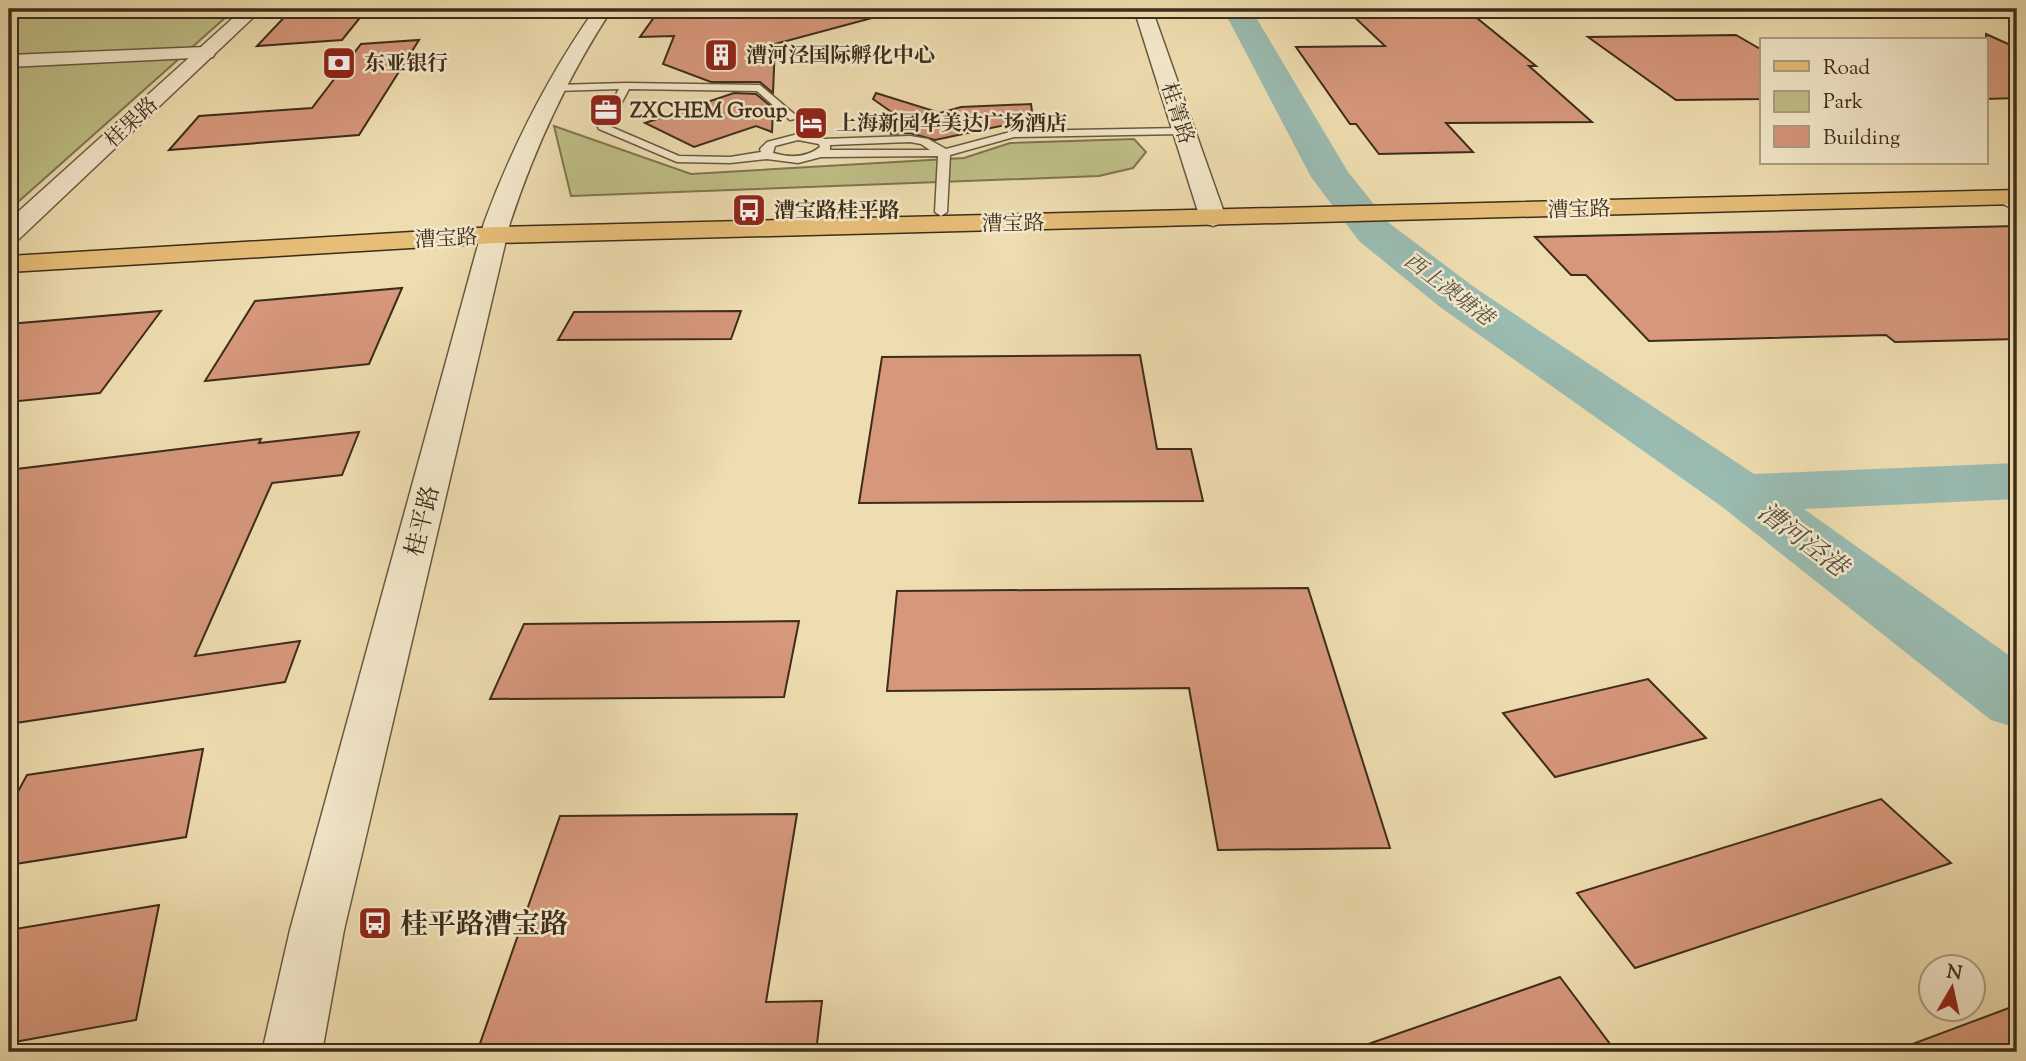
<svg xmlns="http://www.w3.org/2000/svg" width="2026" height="1061" font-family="'Sorts Mill Goudy','Noto Serif SC',serif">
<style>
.green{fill:#bfbf87;stroke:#7e7650;stroke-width:2}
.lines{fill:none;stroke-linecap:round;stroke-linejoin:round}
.river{fill:#9abbb1;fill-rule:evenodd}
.building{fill:#d6977b;stroke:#3d2d1a;stroke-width:2}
.service-casing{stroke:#695940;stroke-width:3}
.minor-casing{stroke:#695940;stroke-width:3}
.tertiary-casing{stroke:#695940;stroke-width:3}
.primary-casing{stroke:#3d2d1a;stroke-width:3}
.service{fill:#f4e9cc;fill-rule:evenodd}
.minor{fill:#f4e9cc;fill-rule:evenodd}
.tertiary{fill:#f4e9cc;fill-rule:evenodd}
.primary{fill:#e7be78;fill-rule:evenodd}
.labels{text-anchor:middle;stroke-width:5;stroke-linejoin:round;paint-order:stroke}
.far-poi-label{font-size:21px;font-weight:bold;fill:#3d2d1a;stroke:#f4e9cc;text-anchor:start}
.far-street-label{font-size:21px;fill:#3d2d1a;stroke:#f4e9cc}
.far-water-label{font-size:21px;font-style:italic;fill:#545040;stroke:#f4e9cc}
.street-label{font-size:24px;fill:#3d2d1a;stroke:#f4e9cc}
.water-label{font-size:26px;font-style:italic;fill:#545040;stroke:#f4e9cc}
.near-poi-label{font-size:28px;font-weight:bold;fill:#3d2d1a;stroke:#f4e9cc;text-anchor:start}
</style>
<rect width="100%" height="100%" fill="#eeddb0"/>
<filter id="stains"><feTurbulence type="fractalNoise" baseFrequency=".00286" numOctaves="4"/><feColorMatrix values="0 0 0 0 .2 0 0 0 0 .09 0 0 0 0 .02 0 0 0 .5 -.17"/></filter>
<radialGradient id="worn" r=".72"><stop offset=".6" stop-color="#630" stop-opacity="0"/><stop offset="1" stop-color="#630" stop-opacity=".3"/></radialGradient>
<g class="green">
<polygon points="9,9 235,9 9,210"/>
<polygon points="554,126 691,174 964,158 1010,143 1134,139 1146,152 1133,168 1099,176 571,196"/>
</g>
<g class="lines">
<polygon class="river" points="1223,9 1251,9 1348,172 1389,223 1474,287 1754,474 2017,463 2017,499 1804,509 2017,661 2017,728 1991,720 1721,506 1440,307 1359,241 1311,177"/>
</g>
<g class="building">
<polygon points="292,9 367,9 342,40 257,46"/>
<polygon points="660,9 704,9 714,14 732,9 871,9 872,18 775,44 773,93 760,82 711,82 663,64 674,36 640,37"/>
<polygon points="1467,10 1536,66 1529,66 1592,122 1446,123 1473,152 1379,154 1356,124 1350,124 1296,47 1385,46 1349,12"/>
<polygon points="1986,34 2017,48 2017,98 1986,99"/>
<polygon points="1736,35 1762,50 1762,99 1676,100 1588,37"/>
<polygon points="419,40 359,135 169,150 199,116 312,108 361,44"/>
<polygon points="734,93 756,94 773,108 772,132 756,126 694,147 645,123"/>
<polygon points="876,93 940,113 961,107 1031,104 1033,119 935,140 910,133 891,134 889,128 907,123 873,99"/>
<polygon points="2017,226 2017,339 1895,342 1886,335 1649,341 1586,275 1571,275 1535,237"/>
<polygon points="402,288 369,364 205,381 255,301"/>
<polygon points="161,311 100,393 9,402 9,324"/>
<polygon points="741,311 731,339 558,340 574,312"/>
<polygon points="1140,355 1157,449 1191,449 1203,501 859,503 882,357"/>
<polygon points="359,432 342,475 272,483 195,656 300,641 285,682 9,724 9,470 261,439 259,443"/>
<polygon points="1308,588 1390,848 1218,850 1189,688 887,691 897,591"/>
<polygon points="799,621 784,697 490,699 524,624"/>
<polygon points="1648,679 1706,738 1555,777 1503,713"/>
<polygon points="203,749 186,837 9,865 9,808 27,775"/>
<polygon points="1881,799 1951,863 1635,968 1577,893"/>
<polygon points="797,814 766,1002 822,1001 816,1052 477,1052 560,816"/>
<polygon points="159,905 136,1020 9,1043 9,930"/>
<polygon points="1560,977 1616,1052 1358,1052 1357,1048"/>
<polygon points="2017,1005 2017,1052 1900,1052 1899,1049"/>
</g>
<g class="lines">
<g class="service-casing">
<g id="service">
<path d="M626,83L760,85L799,118L790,120L757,91L629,89L609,126L679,156L730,157L761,152L760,149L767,142L798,134L823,139L910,136L928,139L946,149L1014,131L1183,128L1189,131L1183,134L1014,137L950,155L947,212L941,216L935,212L938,156L821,157L798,163L767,159L730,163L677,162L599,129L598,127L619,89L556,91L551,88L556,85ZM798,140L819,144L820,147C806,158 790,158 773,153L775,146ZM910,142L921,144L930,150H830V145Z"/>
<polygon points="1999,193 2017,202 2017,211 1995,200 1995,194"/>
</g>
</g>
<g class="minor-casing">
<polygon id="minor" points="206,47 213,49 215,53 213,57 9,67 9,55"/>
</g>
<g class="tertiary-casing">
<g id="tertiary">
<polygon points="243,9 262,9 18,240 9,242 9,220"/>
<path d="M595,9H612C568,76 535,147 510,223L344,930L322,1052H262L290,930L484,223C512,147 548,76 595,9Z"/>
<polygon points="1134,9 1152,9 1226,218 1222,223 1213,226 1204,223 1200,218"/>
</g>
</g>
<g class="primary-casing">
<polygon id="primary" points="2017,190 2017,204 495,243 9,272 9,256 495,227"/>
</g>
<use href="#service" class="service"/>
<use href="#minor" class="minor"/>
<use href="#tertiary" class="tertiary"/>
<use href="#primary" class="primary"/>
</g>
<defs>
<g id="building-square" transform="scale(1.75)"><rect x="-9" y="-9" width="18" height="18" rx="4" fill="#8f2418" stroke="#f4e9cc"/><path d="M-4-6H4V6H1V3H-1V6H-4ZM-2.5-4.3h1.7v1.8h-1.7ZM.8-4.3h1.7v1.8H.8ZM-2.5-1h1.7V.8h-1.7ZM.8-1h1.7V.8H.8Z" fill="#fff"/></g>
<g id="bank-square" transform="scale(1.75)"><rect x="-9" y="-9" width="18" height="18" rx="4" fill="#8f2418" stroke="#f4e9cc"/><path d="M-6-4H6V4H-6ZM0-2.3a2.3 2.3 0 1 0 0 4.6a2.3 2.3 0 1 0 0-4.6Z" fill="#fff"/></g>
<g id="office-square" transform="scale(1.75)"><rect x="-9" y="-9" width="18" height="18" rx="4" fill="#8f2418" stroke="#f4e9cc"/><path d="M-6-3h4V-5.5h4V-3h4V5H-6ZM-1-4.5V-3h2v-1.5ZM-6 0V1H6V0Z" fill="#fff"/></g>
<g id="hotel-square" transform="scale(1.75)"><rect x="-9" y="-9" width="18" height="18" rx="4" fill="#8f2418" stroke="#f4e9cc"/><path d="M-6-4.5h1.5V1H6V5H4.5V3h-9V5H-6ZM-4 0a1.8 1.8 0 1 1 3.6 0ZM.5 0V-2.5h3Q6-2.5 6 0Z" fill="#fff"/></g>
<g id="bus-square" transform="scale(1.75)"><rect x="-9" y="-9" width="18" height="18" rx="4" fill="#8f2418" stroke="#f4e9cc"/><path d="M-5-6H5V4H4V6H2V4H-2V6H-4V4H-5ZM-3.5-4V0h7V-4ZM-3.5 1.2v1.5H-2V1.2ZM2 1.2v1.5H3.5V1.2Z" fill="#fff"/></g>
</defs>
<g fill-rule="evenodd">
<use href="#building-square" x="721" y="55"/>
<use href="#bank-square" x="339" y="63"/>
<use href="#office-square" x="606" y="110"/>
<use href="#hotel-square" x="811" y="123"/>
<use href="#bus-square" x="749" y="210"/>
<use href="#bus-square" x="375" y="923"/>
</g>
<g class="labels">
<g class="far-poi-label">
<text x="746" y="62">漕河泾国际孵化中心</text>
<text x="364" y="70">东亚银行</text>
<text x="630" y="117">ZXCHEM Group</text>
<text x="836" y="130">上海新园华美达广场酒店</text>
<text x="774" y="217">漕宝路桂平路</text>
</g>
<g class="far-street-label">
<text transform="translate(1178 113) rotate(72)" y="7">桂箐路</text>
<text transform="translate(131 122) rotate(-43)" y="7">桂果路</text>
<text transform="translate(1579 209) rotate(-2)" y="7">漕宝路</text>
<text transform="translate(1013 223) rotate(-1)" y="7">漕宝路</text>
<text transform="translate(446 238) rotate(-3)" y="7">漕宝路</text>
</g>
<g class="far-water-label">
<text transform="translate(1449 289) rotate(37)" y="7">西上澳塘港</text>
</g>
<g class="street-label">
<text transform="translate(422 521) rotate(-76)" y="8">桂平路</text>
</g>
<g class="water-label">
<text transform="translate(1803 539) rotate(37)" y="9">漕河泾港</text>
</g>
<g class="near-poi-label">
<text x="400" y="933">桂平路漕宝路</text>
</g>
</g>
<rect width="2026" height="1061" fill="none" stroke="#eeddb0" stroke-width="35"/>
<rect x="10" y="10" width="2005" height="1040" fill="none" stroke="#3d2d1a" stroke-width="3.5"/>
<rect x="18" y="18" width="1991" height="1026" fill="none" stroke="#3d2d1a" stroke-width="2"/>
<rect x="1760" y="38" width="228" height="126" fill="#f4e9cc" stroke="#ab9e85" stroke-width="2"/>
<rect x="1774" y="61" width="35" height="10" fill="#e7be78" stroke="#ab9e85" stroke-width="2"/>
<text x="1823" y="74" font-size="21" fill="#3d2d1a">Road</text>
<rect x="1774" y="91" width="35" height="21" fill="#bfbf87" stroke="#ab9e85" stroke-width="2"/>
<text x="1823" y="108" font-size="21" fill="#3d2d1a">Park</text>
<rect x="1774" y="126" width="35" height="21" fill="#d6977b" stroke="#ab9e85" stroke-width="2"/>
<text x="1823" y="144" font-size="21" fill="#3d2d1a">Building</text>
<g transform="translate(1952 988) rotate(9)"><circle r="33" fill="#f4e9cc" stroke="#ab9e85" stroke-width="2"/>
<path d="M0-5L12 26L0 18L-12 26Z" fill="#8f2418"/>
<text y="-10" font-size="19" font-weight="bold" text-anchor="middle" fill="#3d2d1a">N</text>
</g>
<rect width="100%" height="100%" filter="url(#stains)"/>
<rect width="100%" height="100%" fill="url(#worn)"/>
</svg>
